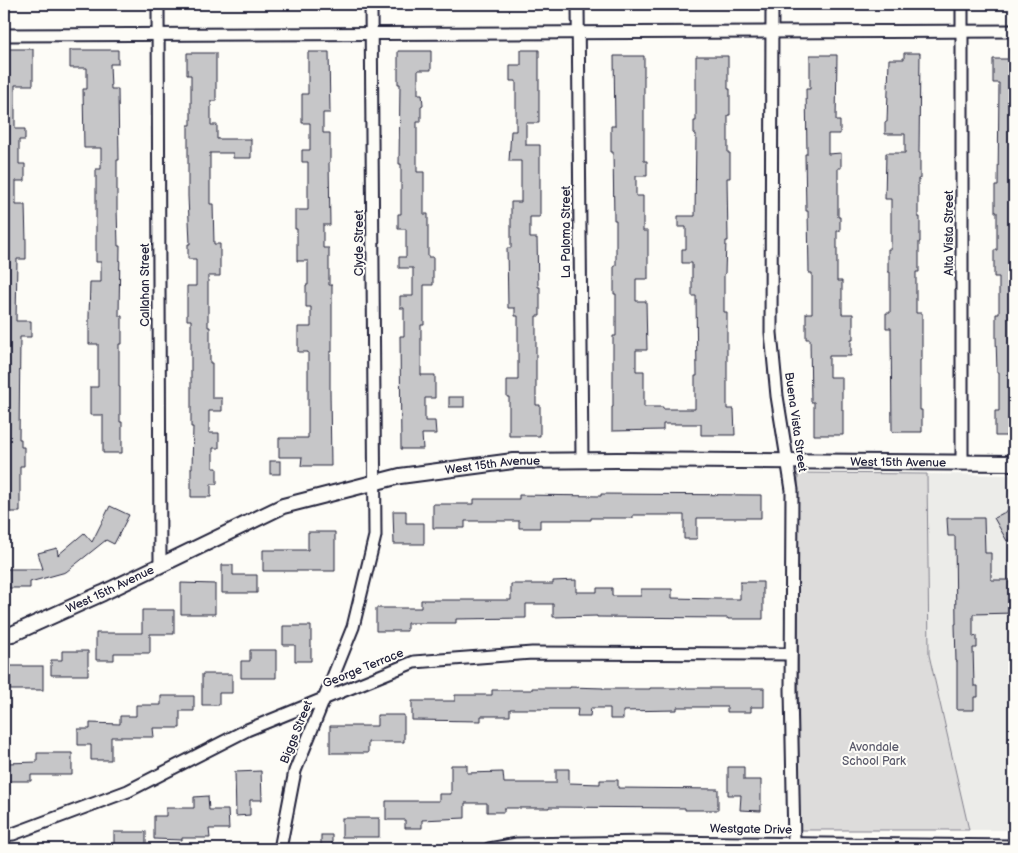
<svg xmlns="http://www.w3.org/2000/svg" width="1018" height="853" font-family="'Balsamiq Sans',sans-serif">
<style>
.built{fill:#ecece9}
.green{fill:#dddcdb;stroke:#807f8b}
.building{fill:#c6c6c8;stroke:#22223b}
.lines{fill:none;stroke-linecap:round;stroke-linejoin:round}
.minor-casing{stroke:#22223b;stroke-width:15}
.tertiary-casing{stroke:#22223b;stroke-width:18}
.minor{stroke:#fdfcf7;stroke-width:11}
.tertiary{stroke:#fdfcf7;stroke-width:14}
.labels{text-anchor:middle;stroke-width:4;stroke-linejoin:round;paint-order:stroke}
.street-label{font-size:12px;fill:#22223b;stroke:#fdfcf7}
.park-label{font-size:12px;fill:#5a5a6b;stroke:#fdfcf7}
</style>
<rect width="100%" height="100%" fill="#fdfcf7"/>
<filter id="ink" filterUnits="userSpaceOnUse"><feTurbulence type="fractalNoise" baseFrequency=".02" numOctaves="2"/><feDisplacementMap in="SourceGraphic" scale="10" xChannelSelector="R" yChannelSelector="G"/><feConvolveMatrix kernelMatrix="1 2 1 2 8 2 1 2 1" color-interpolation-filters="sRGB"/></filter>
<g filter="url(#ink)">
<polygon class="built" points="927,474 1014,475 1014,830 969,830 929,655"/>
<polygon class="green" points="798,473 927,474 929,655 969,830 799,830"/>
<g class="building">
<polygon points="4,49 33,49 33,85 15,85 15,129 25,129 25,140 19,140 19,164 25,164 25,181 16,181 16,205 25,205 26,242 26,259 17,259 16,321 31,321 31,337 20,337 19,439 21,439 21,447 24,447 24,466 20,466 20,512 4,512"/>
<polygon points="70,50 118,50 118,64 110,64 111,89 118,89 119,160 117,160 117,208 118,246 120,246 119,316 122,316 122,344 119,344 119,387 120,387 120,422 122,422 122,453 103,453 103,415 90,415 90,387 98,387 98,344 89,344 89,316 90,282 101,282 101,262 96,262 96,169 101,169 101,148 84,148 83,89 87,89 87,68 70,68"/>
<polygon points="521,50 539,50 539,123 526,123 526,145 540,145 540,217 530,217 530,238 537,238 538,287 540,287 540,316 536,316 536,405 540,405 540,436 509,436 509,397 507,397 507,380 518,380 518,316 515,316 515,308 508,308 507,248 511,248 511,202 521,202 521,161 509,161 511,131 516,131 516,81 510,81 510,65 521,65"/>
<polygon points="398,51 431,51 431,70 418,70 418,94 422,94 423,105 421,106 421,122 417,122 417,172 424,172 424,214 428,214 428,257 433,257 433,285 424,285 424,325 421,325 421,375 435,375 435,398 425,398 425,421 435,421 436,434 422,434 423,449 401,449 400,336 404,336 404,308 400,308 400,296 413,296 413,268 399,268 399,257 406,257 406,229 398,229 398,214 401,214 401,164 399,164 400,84 398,84"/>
<polygon points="308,52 329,52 330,113 323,113 323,133 330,133 330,162 329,162 330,225 323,225 323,248 329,248 329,285 332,285 332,352 330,352 330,391 331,466 301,466 302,457 279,457 279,438 308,438 308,352 298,352 298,327 311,327 311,307 306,307 306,285 308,285 308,261 297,261 297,229 295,229 295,210 308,210 308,162 302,162 302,150 310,150 310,123 302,123 302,94 308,94"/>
<polygon points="187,53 216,53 216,101 211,101 211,125 217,125 217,139 251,139 251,158 233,158 233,153 210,153 210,204 213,204 214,244 220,244 220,276 208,276 208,327 210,327 210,363 212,363 212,398 222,398 222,411 209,411 209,433 219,433 219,448 213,448 213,468 217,468 217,484 211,484 211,497 191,497 191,468 192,468 193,427 191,427 191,320 187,320 187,286 196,286 196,259 188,259 188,244 190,244 188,196 188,125 191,125 191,75 187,75"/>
<polygon points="904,53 920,53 919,153 920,153 920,179 918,179 918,217 920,217 920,242 919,242 919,272 916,272 916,313 922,313 922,360 920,360 920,410 922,410 922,432 892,432 891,328 886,328 886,313 890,313 890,272 888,272 888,249 891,249 891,199 885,199 886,153 905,153 905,134 885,134 885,122 887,122 889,59 904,59"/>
<polygon points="810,55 837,55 836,121 840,121 840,134 828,134 828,154 841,153 841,168 838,168 838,217 840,217 840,231 837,231 837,281 842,281 842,314 853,314 853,340 851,340 851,356 829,356 829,377 842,377 842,410 843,410 843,435 814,435 814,402 811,402 810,339 806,339 806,313 812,313 812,273 809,273 808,211 806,211 805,154 807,154 806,89 810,89"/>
<polygon points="614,56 644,56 644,161 647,161 647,176 636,176 636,196 643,196 643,231 648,231 648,279 636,279 636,301 646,301 647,350 636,350 636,371 644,371 644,407 663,407 663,409 695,409 695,376 697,376 696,296 692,296 692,263 682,263 682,249 686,249 686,227 678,227 678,216 695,216 696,134 694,134 694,121 696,121 696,56 728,56 728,89 730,89 730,115 728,115 728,153 730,153 730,178 727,178 728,241 726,241 725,274 724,274 724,312 727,312 727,409 734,409 735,435 701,435 701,424 663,424 663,430 612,431 612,407 613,407 613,336 616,336 616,294 614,294 614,266 616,266 616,220 614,220 613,152 611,152 611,126 615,126"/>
<polygon points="993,59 1014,59 1014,436 995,436 995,411 999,411 999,372 997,372 996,338 996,314 999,314 999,277 994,277 994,250 997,250 997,212 995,212 995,186 998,186 999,83 993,83"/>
<rect x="449" y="397" width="15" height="10"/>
<rect x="270" y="461" width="10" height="13"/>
<polygon points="601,494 761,495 761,518 697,518 697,539 684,539 684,515 633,515 633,518 591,518 591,520 540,520 540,528 519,528 519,521 465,521 465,528 433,528 433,504 474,504 474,499 519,499 519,495 601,496"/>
<polygon points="110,506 129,515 114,544 106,540 66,572 30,582 30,588 4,588 4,569 43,569 38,553 57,548 58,555 84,533 92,542"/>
<polygon points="1014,507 1014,537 1007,541 994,518"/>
<polygon points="393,511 406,511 406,523 424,523 424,544 394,544"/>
<polygon points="947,518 984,518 985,553 991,553 991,580 1014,580 1014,613 973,614 973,637 977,636 977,648 973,648 974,686 978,686 978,697 974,697 974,710 957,710 957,661 956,661 955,624 956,624 955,536 948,536"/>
<polygon points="308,532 335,532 335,571 263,571 263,550 308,550"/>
<polygon points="222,565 233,565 233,575 257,575 257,593 222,593"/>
<polygon points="576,580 576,592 597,592 597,588 612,588 612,596 641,596 641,589 672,589 672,598 718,599 740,599 740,582 763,582 763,619 728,619 728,618 597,617 597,616 553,617 553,604 526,604 526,618 456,619 456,623 407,623 407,631 376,631 376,608 421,608 421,600 511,600 511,584 553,584 553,581"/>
<polygon points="181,583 215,584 215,614 181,614"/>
<polygon points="142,610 174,610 174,634 150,634 150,653 114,653 114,660 96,660 96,633 142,633"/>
<polygon points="283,626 311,626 311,661 295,661 295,645 283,645"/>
<polygon points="250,650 276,650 276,678 241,678 241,661 250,661"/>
<polygon points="62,651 88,651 88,675 51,675 51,660 62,660"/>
<rect x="10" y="666" width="33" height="24"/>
<polygon points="202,674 232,674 232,693 219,693 219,705 202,705"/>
<polygon points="570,687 603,688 603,689 650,689 650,688 764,688 764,707 751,707 751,712 727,712 727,707 677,707 677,710 623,711 623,719 610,719 610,708 591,708 590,716 577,716 578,709 510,709 510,716 481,716 481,721 412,720 412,701 455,701 455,695 492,695 492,690 532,690 532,688 570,688"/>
<polygon points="161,696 194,696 194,711 180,711 180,728 153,728 154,737 111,737 111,760 91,760 91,745 78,745 78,729 90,729 90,723 120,724 120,716 136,716 136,705 161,705"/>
<polygon points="377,715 404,715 404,742 368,742 368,753 330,753 330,726 377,726"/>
<polygon points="37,753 72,753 72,775 31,775 31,781 4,781 4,767 7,767 7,763 37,762"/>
<polygon points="451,765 467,765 467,773 503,772 504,783 556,783 556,769 569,769 569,783 600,784 600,780 618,780 618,788 718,789 718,810 685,810 685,808 549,807 549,808 504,808 504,812 487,812 487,803 465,803 465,818 422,820 422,828 405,828 405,820 386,820 386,801 439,801 439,794 451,794"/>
<polygon points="728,767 744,767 744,780 761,780 761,811 740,810 741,795 728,795"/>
<polygon points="261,771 262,800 250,800 250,815 236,816 235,772"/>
<polygon points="208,796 209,810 228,810 229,829 209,829 210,838 182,838 182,840 154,839 154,816 166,816 166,808 194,808 194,797"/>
<rect x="342" y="818" width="37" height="19"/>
<rect x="114" y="832" width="32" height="17"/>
<rect x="321" y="835" width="11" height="14"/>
</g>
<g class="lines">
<g class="minor-casing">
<g id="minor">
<polyline points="158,4 160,565"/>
<polyline points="578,4 582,460"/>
<polyline points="772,4 771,333 777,396 792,490 791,690 794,843"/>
<polyline points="4,35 1014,31"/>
<polyline points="962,463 962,4"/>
<polyline points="4,835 13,834 128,791 247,730 414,662 532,653 791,654"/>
<polyline points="280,849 295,771 353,627 375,536 371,4"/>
<polyline points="489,849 517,844 653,842 1014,846"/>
</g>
</g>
<g class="tertiary-casing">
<g id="tertiary">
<path id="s1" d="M4,636L12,634L103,593L283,506L400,476L513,461L617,460L1014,463"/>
</g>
</g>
<use href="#minor" class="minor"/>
<use href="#tertiary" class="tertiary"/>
</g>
</g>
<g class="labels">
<g class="street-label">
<text transform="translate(566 232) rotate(-90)" y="4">La Paloma Street</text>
<text transform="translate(949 233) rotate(-90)" y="4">Alta Vista Street</text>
<text transform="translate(359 243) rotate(-90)" y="4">Clyde Street</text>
<text transform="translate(145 285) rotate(-90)" y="4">Callahan Street</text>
<text transform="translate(796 422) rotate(82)" y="4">Buena Vista Street</text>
<text dy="4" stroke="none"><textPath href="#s1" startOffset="928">West 15th Avenue</textPath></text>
<text dy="4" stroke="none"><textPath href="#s1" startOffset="522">West 15th Avenue</textPath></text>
<text dy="4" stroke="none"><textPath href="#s1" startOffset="116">West 15th Avenue</textPath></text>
<text transform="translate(363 668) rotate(-22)" y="4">George Terrace</text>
<text transform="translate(296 732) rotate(-68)" y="4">Biggs Street</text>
<text transform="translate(751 829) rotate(1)" y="4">Westgate Drive</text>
</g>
<g class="park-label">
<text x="874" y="751">Avondale<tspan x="874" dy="14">School Park</tspan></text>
</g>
</g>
<rect width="1018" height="853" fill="none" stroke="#fdfcf7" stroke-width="20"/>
<rect x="10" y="10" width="998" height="833" fill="none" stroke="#22223b" stroke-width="2" filter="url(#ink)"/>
</svg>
